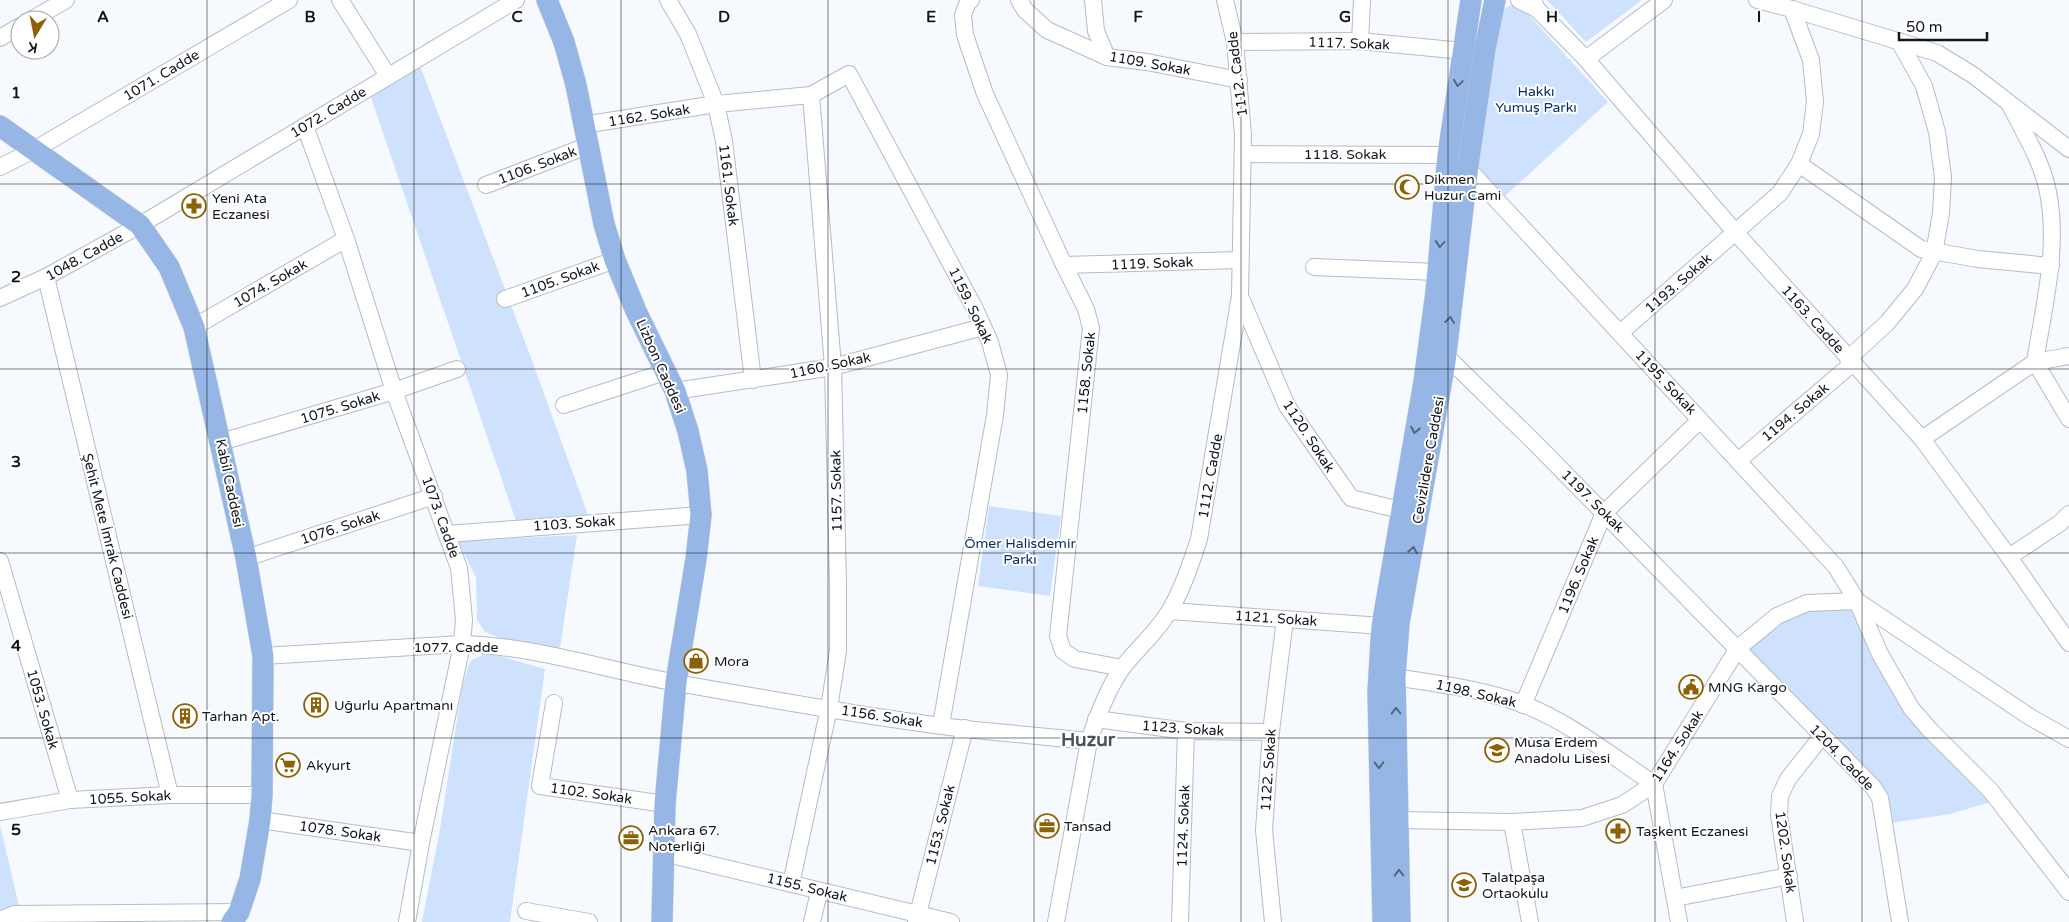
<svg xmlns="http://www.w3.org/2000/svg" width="2069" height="922" font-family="'Varela Round',sans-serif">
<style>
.green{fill:#cfe2fd}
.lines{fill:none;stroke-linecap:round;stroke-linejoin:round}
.minor-casing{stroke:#b4bcc7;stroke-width:18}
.major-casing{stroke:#d5d5d6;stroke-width:22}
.minor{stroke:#fff;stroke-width:16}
.major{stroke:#96b7e6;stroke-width:21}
.oneway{stroke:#546680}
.grid{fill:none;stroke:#13161a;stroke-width:1;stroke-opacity:0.55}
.labels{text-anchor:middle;stroke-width:4;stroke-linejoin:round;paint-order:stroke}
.street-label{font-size:14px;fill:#13161a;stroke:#fff}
.park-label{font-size:14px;fill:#0c3062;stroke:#fff}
.poi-label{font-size:14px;fill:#13161a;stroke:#fff;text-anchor:start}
.district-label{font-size:19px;font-weight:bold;fill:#4a515a;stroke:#fff}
.grid-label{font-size:16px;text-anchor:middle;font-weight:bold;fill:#13161a;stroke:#fff;stroke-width:4;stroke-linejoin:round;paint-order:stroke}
</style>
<rect width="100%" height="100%" fill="#f6fafe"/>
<g class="green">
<polygon points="1547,0 1642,0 1586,42"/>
<polygon points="1513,3 1522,7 1608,102 1505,196 1477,166 1498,14"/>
<polygon points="419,63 530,355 588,515 516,521 369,92"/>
<polygon points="989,506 1061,516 1050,596 978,586"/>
<polygon points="577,535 560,648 503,639 485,632 477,620 476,578 458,541"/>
<polygon points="1857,601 1911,708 1998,800 1950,814 1884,824 1880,798 1738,648 1777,616"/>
<polygon points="485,654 503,657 545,669 510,922 422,922 440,829 462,687 470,661"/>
<polygon points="0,825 19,906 0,910"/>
</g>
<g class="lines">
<g class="minor-casing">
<g id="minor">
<polyline points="340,0 388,76"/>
<polyline points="668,0 688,34 716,104 724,141 753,380"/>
<polyline points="971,0 968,2 963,15 965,35 985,94 1064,265 1086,309 1091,328 1058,636 1063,651 1075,659 1122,668"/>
<polyline points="1019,0 1025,10 1047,30 1107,57 1147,62 1239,80"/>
<polyline points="1093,0 1096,31 1107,57"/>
<polyline points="1519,0 1537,9"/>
<polyline points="1533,0 1537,9 1586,59 1736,233 1922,439 2009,557 2069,643"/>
<polyline points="1757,0 1792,9 1937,53 1973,75 2069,149"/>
<polyline points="31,20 66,0"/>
<polyline points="0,38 20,26"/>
<polyline points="1360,41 1362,0"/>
<polyline points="1235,42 1360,41 1463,51"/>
<polyline points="1586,59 1664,0"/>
<path d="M2010,105C2024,133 2042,161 2048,192C2059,249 2044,305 2035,362L2069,419"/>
<polyline points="583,125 716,104 811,95 849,74 975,309 990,342 999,375 995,415 941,725"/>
<polyline points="305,126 346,239 394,391 459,568 464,620 462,644 421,843 407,922"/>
<polyline points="1243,154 1448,155"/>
<polyline points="1799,164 1921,249 1978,259 2051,266"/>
<polyline points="0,167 34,150 289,0"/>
<polyline points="1468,169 1836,567 1857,601 1880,654 1911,708 1930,730 1990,790 2069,892"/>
<polyline points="486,185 587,146"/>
<polyline points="1064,265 1240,260"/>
<polyline points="1314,267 1437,272"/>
<polyline points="46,277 170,795"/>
<polyline points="1240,296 1287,406 1351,498 1400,510"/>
<polyline points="0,298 46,277 140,225 516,0"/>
<polyline points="505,299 615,260"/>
<polyline points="194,327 346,239"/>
<polyline points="1620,333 1780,193 1799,164 1811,134 1815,102 1811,60 1792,9"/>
<polyline points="1446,356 1535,443 1873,787 1880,798 1900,922"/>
<polyline points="1848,359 1887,323 1915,289 1934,253 1941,213 1943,177 1937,132 1924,86 1899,41"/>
<polyline points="675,391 833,367 983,327"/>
<polyline points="564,405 665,372"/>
<polyline points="1922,439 2035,362 2069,356"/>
<polyline points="221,442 394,391 457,369"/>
<polyline points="1738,461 1853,363"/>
<polyline points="447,534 701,515"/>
<polyline points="2009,557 2060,523 2069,514"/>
<polyline points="246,558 434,496"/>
<polyline points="0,561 70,800"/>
<polyline points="1857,601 2030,717 2069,739"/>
<polyline points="1170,611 1382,626"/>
<path d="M263,656L462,644C535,646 606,670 677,683C773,700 869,717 965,729C1006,733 1048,737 1089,741"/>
<path d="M1395,677C1438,684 1484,689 1525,705C1572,724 1612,756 1654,784L1679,922"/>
<polyline points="554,703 540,786 665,804"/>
<polyline points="1523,705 1604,513 1700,420"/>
<polyline points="1096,719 1186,731 1271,732"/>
<polyline points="0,812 70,800 170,795 262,795"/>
<polyline points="260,820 421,843"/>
<polyline points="1398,820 1512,822 1582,818 1622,805 1654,784 1738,648 1777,616 1807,603 1857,601"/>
<polyline points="1512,822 1530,922"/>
<polyline points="663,853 951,922"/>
<polyline points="791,884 829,708 838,651 838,585 833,367 811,95"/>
<polyline points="1675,898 1789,876"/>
<polyline points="526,911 589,922"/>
<polyline points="0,920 14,914 239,912"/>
<polyline points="812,922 819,892"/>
<polyline points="916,922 965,728"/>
<path d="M1056,922L1089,741C1097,717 1108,687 1123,667C1138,648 1157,632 1170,610C1183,588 1191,563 1199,539L1240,296L1243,135L1235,42L1225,0"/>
<polyline points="1180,922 1186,731"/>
<polyline points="1273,922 1264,830 1271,732 1285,619"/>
<polyline points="1795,922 1779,815 1780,796 1788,779 1822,736"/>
</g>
</g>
<g class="major-casing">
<g id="major">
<polyline points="547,0 564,42 576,85 604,224 615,260 636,311 675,391 688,431 697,471 701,515 696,559 676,682 665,804 662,922"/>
<polyline points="0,126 140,225 169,267 194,327 246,558 263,656 262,795 260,820 250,879 239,912 232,922"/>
<polyline points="1383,922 1378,691 1382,626 1424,382 1436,292 1448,155 1471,0"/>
<polyline points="1400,922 1395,677 1399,623 1445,362 1468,165 1485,49 1495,0"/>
</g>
</g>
<use href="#minor" class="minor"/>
<use href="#major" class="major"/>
</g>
<defs><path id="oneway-chevron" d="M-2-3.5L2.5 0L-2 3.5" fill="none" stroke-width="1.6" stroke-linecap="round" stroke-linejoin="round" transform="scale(1.25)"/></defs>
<g class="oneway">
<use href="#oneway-chevron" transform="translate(1458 83) rotate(98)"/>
<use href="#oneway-chevron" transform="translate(1440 244) rotate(95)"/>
<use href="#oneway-chevron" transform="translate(1450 320) rotate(-84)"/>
<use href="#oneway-chevron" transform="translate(1415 430) rotate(101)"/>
<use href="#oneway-chevron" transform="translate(1413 550) rotate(-80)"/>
<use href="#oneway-chevron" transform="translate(1396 711) rotate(-91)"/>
<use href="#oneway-chevron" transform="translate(1379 765) rotate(89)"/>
<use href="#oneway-chevron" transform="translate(1399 873) rotate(-91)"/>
</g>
<path class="grid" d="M207,0V922M414,0V922M621,0V922M828,0V922M1034,0V922M1241,0V922M1448,0V922M1655,0V922M1862,0V922M0,184H2069M0,369H2069M0,553H2069M0,738H2069"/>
<defs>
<g id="mosque-ring" transform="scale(1.25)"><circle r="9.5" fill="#fff" stroke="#8d6207" stroke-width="1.5"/><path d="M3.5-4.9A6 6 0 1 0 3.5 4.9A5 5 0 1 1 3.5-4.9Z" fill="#8d6207"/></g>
<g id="pharmacy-ring" transform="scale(1.25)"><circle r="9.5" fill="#fff" stroke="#8d6207" stroke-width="1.5"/><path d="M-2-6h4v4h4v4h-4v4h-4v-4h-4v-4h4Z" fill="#8d6207"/></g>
<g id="shop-ring" transform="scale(1.25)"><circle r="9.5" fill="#fff" stroke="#8d6207" stroke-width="1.5"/><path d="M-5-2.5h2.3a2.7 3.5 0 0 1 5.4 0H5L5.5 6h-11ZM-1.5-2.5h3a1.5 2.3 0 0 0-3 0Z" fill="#8d6207"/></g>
<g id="civic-ring" transform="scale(1.25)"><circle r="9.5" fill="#fff" stroke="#8d6207" stroke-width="1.5"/><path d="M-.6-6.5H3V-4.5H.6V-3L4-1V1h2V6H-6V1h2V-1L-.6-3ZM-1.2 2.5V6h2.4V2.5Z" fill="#8d6207"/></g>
<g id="building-ring" transform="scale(1.25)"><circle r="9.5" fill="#fff" stroke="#8d6207" stroke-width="1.5"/><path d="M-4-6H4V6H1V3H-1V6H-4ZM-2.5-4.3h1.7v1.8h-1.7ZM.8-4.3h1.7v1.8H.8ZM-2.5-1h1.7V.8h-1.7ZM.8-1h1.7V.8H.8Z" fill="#8d6207"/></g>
<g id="school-ring" transform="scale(1.25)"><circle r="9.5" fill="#fff" stroke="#8d6207" stroke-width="1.5"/><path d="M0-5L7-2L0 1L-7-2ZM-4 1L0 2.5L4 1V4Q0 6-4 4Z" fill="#8d6207"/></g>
<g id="supermarket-ring" transform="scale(1.25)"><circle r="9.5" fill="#fff" stroke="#8d6207" stroke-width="1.5"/><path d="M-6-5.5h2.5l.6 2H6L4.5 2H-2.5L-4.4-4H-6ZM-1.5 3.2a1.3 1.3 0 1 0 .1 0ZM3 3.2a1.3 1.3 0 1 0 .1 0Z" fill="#8d6207"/></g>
<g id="office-ring" transform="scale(1.25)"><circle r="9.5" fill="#fff" stroke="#8d6207" stroke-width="1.5"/><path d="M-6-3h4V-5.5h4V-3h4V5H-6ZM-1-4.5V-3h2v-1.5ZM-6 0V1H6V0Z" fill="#8d6207"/></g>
</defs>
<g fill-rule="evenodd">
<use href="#mosque-ring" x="1407" y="187"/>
<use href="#pharmacy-ring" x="194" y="206"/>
<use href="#shop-ring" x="696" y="661"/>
<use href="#civic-ring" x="1691" y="687"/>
<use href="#building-ring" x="316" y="705"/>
<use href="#building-ring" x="185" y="716"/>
<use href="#school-ring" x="1497" y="750"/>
<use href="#supermarket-ring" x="288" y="765"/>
<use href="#office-ring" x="1047" y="826"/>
<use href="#pharmacy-ring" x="1618" y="831"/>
<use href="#office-ring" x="631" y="838"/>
<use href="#school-ring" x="1464" y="885"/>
</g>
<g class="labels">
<g class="street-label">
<text transform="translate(1349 43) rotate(2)" y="5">1117. Sokak</text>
<text transform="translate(1150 63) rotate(10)" y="5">1109. Sokak</text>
<text transform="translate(1237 74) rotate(-97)" y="5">1112. Cadde</text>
<text transform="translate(161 75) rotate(-31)" y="5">1071. Cadde</text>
<text transform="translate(328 112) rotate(-31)" y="5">1072. Cadde</text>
<text transform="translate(649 115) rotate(-9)" y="5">1162. Sokak</text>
<text x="1345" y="159">1118. Sokak</text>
<text transform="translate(537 165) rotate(-21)" y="5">1106. Sokak</text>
<text transform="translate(729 185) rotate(83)" y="5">1161. Sokak</text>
<text transform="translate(84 256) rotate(-29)" y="5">1048. Cadde</text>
<text transform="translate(1152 263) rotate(-2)" y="5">1119. Sokak</text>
<text transform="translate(560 279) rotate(-20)" y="5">1105. Sokak</text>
<text transform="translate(270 283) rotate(-30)" y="5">1074. Sokak</text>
<text transform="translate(1678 283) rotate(-41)" y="5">1193. Sokak</text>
<text transform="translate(971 305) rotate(64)" y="5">1159. Sokak</text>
<text transform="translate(1813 319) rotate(48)" y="5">1163. Cadde</text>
<text transform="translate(830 365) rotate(-12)" y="5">1160. Sokak</text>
<text transform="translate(661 366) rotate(66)" y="5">Lizbon Caddesi</text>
<text transform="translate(1086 373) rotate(-84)" y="5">1158. Sokak</text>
<text transform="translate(1666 382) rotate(47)" y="5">1195. Sokak</text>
<text transform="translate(340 407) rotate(-17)" y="5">1075. Sokak</text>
<text transform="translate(1795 412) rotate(-40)" y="5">1194. Sokak</text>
<text transform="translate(1309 436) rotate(57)" y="5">1120. Sokak</text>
<text transform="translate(1428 460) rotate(-80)" y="5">Cevizlidere Caddesi</text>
<text transform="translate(1210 476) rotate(-80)" y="5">1112. Cadde</text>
<text transform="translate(230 483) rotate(78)" y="5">Kabil Caddesi</text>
<text transform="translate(836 491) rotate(-91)" y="5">1157. Sokak</text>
<text transform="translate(1593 501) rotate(45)" y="5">1197. Sokak</text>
<text transform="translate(441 517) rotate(70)" y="5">1073. Cadde</text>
<text transform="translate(574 523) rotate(-4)" y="5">1103. Sokak</text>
<text transform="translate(340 527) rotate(-18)" y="5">1076. Sokak</text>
<text transform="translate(108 536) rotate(76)" y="5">Şehit Mete İmrak Caddesi</text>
<text transform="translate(1578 575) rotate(-67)" y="5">1196. Sokak</text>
<text transform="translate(1276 618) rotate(4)" y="5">1121. Sokak</text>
<text x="456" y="652">1077. Cadde</text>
<text transform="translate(1476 693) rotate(13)" y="5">1198. Sokak</text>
<text transform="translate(43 709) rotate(74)" y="5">1053. Sokak</text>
<text transform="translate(882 716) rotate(9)" y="5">1156. Sokak</text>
<text transform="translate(1183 728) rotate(4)" y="5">1123. Sokak</text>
<text transform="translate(1677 746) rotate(-57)" y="5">1164. Sokak</text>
<text transform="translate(1842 757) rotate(46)" y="5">1204. Cadde</text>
<text transform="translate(1268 770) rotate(-86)" y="5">1122. Sokak</text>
<text transform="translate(591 793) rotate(8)" y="5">1102. Sokak</text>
<text transform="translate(130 797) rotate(-3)" y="5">1055. Sokak</text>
<text transform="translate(940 825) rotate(-76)" y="5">1153. Sokak</text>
<text transform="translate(1183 826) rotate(-88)" y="5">1124. Sokak</text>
<text transform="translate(340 831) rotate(8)" y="5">1078. Sokak</text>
<text transform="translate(1786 852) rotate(82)" y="5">1202. Sokak</text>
<text transform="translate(807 887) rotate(14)" y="5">1155. Sokak</text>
</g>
<g class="park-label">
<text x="1536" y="96">Hakkı<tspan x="1536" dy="16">Yumuş Parkı</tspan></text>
<text x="1020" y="548">Ömer Halisdemir<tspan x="1020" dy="16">Parkı</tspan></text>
</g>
<g class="poi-label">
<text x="1424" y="184">Dikmen<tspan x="1424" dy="16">Huzur Cami</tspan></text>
<text x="212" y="203">Yeni Ata<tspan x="212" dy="16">Eczanesi</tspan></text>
<text x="714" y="666">Mora</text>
<text x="1708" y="692">MNG Kargo</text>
<text x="334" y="710">Uğurlu Apartmanı</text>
<text x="202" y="721">Tarhan Apt.</text>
<text x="1514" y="747">Musa Erdem<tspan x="1514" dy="16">Anadolu Lisesi</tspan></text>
<text x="306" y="770">Akyurt</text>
<text x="1064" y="831">Tansad</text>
<text x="648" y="835">Ankara 67.<tspan x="648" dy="16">Noterliği</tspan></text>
<text x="1636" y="836">Taşkent Eczanesi</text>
<text x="1482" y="882">Talatpaşa<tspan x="1482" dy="16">Ortaokulu</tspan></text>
</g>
<g class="district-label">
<text x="1088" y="746">Huzur</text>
</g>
</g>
<g class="grid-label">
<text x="103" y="22">A</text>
<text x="310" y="22">B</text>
<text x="517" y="22">C</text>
<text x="724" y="22">D</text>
<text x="931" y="22">E</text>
<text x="1138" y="22">F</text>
<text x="1345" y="22">G</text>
<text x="1552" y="22">H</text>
<text x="1759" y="22">I</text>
<text x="16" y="98">1</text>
<text x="16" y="282">2</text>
<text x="16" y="467">3</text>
<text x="16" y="651">4</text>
<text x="16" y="835">5</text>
</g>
<g transform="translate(35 35) rotate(190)"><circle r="24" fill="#ffffff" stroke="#a1a2a3"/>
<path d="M0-4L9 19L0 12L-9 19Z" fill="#8d6207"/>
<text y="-8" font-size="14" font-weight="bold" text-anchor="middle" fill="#13161a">K</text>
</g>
<path d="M1899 32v8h88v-8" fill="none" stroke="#13161a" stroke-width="2.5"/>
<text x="1906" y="32" font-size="15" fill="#13161a" stroke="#ffffff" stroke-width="4" paint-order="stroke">50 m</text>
</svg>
